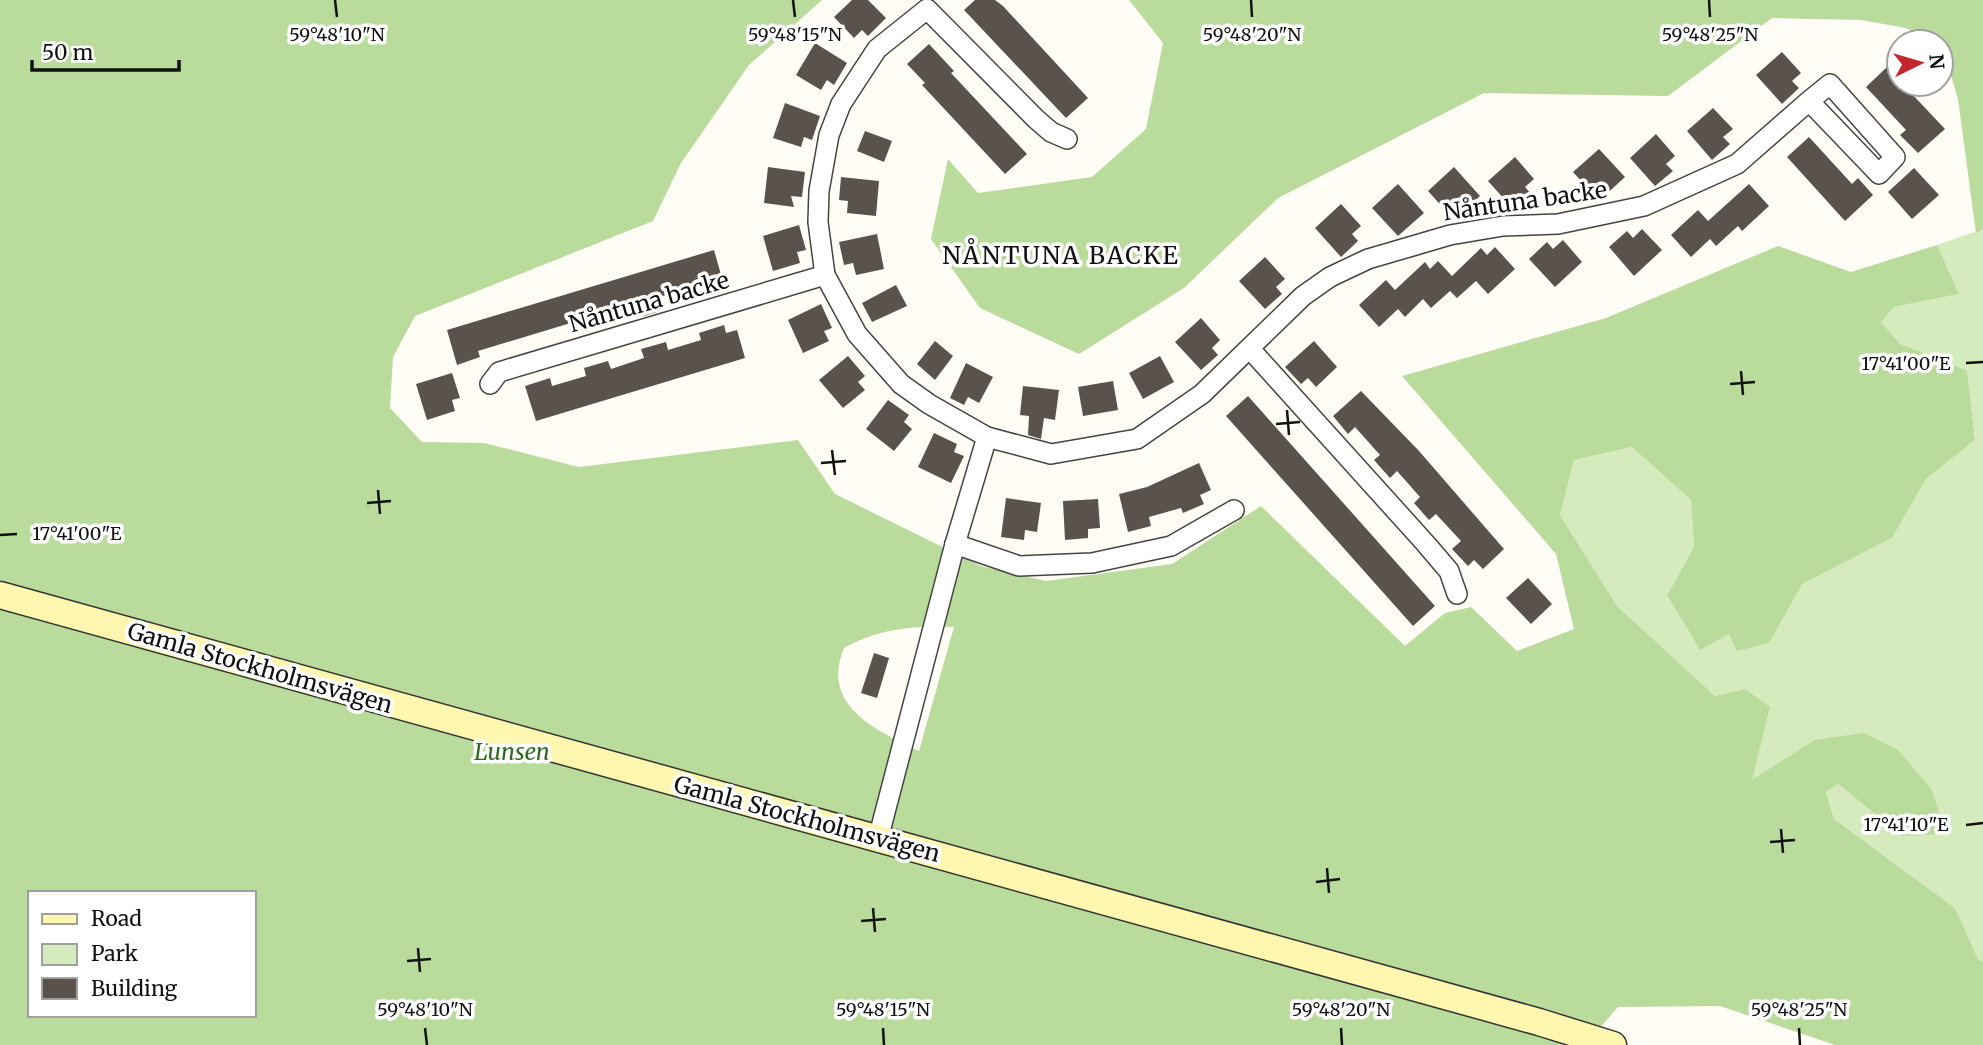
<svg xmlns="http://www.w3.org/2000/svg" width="1983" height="1045" font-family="Merriweather,serif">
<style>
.green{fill:#d5ebbd}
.forest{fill:#b9dc9c;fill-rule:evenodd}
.building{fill:#5a524d}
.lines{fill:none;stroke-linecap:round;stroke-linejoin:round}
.minor-casing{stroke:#444;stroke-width:22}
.secondary-casing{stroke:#333;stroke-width:29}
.minor{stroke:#fff;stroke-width:19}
.secondary{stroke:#fff6b0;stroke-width:26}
.ticks{fill:none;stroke:#111;stroke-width:2.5}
.labels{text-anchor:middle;stroke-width:7;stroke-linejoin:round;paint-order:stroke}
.street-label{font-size:23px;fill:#111;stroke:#fff}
.park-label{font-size:23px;font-style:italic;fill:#2f6b1f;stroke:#fff}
.neighbourhood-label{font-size:24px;letter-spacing:2px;fill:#111;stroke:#fff}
.ticks-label{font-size:18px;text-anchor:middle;fill:#111;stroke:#fff;stroke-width:7;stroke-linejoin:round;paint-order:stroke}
</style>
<rect width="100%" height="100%" fill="#fffdf5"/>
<polygon class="green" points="1983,229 1983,961 1979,961 1955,908 1834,819 1826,792 1838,784 1902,836 1814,740 1752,781 1745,689 1715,696 1617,606 1560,515 1574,460 1632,447 1691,500 1694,547 1667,595 1700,649 1729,634 1768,643 1802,584 1892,538 1926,479 1975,440 1967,370 1900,344 1881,322 1894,307 1959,294 1937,245"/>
<g class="forest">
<path d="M0,0H822L749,65L681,163L653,221L415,316L393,357L390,408L422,442L484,443L579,467L798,440L835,494L981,566L1046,581L1172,564L1261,506L1405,646L1445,613L1471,607L1517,651L1574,629L1556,554L1402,376L1606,318L1778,246L1851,272L1937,245L1959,294L1894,307L1881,322L1900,344L1967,370L1975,440L1926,479L1892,538L1802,584L1769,643L1737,651L1729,634L1700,650L1667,595L1694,547L1691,500L1632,447L1574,460L1560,515L1617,606L1715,696L1745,689L1770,707L1752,780L1814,740L1864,733L1898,750L1932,790L1946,834L1902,836L1838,784L1826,792L1834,819L1955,908L1979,961H1983V1045H1835L1720,1006L1618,1007L1585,1045H0ZM954,627L919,751C876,730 820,706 844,648C881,628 912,626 954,627ZM30,893H254V1015H30Z"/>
<polygon points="1129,0 1983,0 1983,229 1976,233 1958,99 1941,42 1932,42 1906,28 1861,20 1772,18 1668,96 1484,93 1278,198 1184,288 1079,354 980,308 931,239 948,159 978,193 1092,177 1146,129 1163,43"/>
</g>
<g class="building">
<polygon points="852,0 868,0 886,18 868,36 862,30 854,38 834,17"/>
<polygon points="975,0 995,0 1003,6 1088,98 1066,118 964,10"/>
<polygon points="815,43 847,63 834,85 827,80 821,90 796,75"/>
<polygon points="929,44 954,71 951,73 1027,154 1005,174 922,85 925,83 907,64"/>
<polygon points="1782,52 1801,73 1792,81 1799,88 1782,104 1756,75"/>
<polygon points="1887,67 1899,79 1899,84 1921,84 1911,93 1945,129 1918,153 1900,135 1906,130 1866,87"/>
<polygon points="785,103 820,116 812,140 804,137 801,147 773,138"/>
<polygon points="1713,108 1733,129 1723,137 1730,144 1712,160 1687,131"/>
<polygon points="865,131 892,141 884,162 857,151"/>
<polygon points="1656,134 1675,156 1666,164 1673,171 1655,186 1630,158"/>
<polygon points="1809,137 1852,184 1858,178 1873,195 1845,221 1787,157"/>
<polygon points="1599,149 1625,177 1599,201 1573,172"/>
<polygon points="1515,157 1534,179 1525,187 1531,194 1514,210 1488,181"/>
<polygon points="768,167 805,172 802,197 791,196 794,207 764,203"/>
<polygon points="1454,167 1480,196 1454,220 1428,191"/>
<polygon points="1914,168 1939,195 1912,219 1888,192"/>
<polygon points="841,177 879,181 876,216 847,213 848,201 839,200"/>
<polygon points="1398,184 1424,213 1398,236 1372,208"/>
<polygon points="1749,184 1769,206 1742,231 1738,226 1716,246 1710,239 1691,257 1671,235 1698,210 1708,221"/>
<polygon points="1341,204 1361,226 1352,234 1358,241 1341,257 1315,228"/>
<polygon points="799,225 806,250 797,252 800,263 773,271 763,236"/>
<polygon points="1642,229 1662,250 1634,276 1609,247 1627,231 1633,238"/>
<polygon points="877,234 884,269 856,275 853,263 844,265 839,242"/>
<polygon points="1563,240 1582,262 1555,287 1529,259 1547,242 1553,249"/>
<polygon points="1495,247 1515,269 1488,294 1476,281 1457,298 1450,291 1431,308 1423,299 1405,317 1398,309 1379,327 1359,305 1386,280 1395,290 1425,262 1430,269 1438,261 1452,276 1481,248 1487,255"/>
<polygon points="714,250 722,278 653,299 657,312 644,316 640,303 630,305 478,351 480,357 457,365 447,330"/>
<polygon points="1265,257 1285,279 1276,287 1282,294 1265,309 1239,281"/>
<polygon points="896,285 907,306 872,322 862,303"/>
<polygon points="821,304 832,328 824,331 829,341 803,353 788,320"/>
<polygon points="1201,318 1220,340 1212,348 1218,355 1201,370 1175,342"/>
<polygon points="724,325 726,333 737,330 745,358 536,421 525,386 550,378 552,386 586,376 584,368 608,361 611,369 644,358 641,349 666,342 668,350 701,340 699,333"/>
<polygon points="935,341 953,356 935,380 917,364"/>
<polygon points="1314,341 1337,367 1316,387 1308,378 1301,384 1285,367"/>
<polygon points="848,356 865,376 858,382 865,390 843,408 819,380"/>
<polygon points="1160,356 1174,382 1143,399 1129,373"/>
<polygon points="966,363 993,377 979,403 968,397 964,405 950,398"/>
<polygon points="452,373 460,398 452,400 455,411 427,420 416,384"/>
<polygon points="1113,381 1118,410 1083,416 1078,387"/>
<polygon points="1023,386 1059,390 1055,420 1044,418 1041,439 1028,435 1029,416 1020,415"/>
<polygon points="1361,391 1419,451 1504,549 1483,569 1474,560 1468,566 1452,549 1461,541 1436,514 1429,520 1414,503 1420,497 1397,471 1390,478 1374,460 1380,455 1355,427 1348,434 1333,416"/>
<polygon points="1248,396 1435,606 1413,626 1226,416"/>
<polygon points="888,400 909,415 904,422 912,429 894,451 866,429"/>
<polygon points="934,433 957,444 954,452 964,456 951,483 918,467"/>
<polygon points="1199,463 1211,490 1200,495 1204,504 1183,513 1181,508 1149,517 1151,526 1128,532 1119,494 1147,487"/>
<polygon points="1006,498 1041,503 1037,532 1025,530 1024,540 1001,537"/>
<polygon points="1098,499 1100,528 1088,529 1088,538 1065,540 1063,501"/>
<polygon points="1528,578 1552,604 1531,624 1506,598"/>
<polygon points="874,653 889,658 877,698 861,693"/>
</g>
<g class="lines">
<g class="minor-casing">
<g id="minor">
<polyline points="1067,139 1051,132 1036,119 927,9 877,49 841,104 829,135 819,191 818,222 825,275 857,334 901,384 929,404 987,437 1051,454 1137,439 1202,394 1303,296 1330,277 1368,259 1450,235 1503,226 1558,224 1644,206 1737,164 1809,101 1879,174 1895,157 1830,84 1809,101"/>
<polyline points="1250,349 1426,544 1449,571 1457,594"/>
<polyline points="490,384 499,372 825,275"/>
<polyline points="955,544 1019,566 1092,563 1171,546 1234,510"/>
<polyline points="878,839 955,544 987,437"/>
</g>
</g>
<g class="secondary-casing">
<polyline id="secondary" points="0,595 1539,1022 1613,1045"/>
</g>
<use href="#minor" class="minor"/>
<use href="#secondary" class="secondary"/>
</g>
<path class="ticks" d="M335,0L337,17M793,0L795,17M1251,0L1252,17M1709,0L1710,17M1966,363L1983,362M1741,371L1743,395M1730,384L1755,382M1287,410L1289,435M1276,424L1300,422M832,450L835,475M821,463L846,461M378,490L380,514M367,503L391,501M0,535L17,534M1966,825L1983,823M1781,829L1783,853M1770,842L1795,840M1327,868L1329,893M1316,882L1340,879M873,908L875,932M861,921L886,919M418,948L420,972M407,961L431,959M425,1028L427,1045M883,1028L884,1045M1341,1028L1342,1045M1799,1028L1800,1045"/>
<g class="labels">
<g class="street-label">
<text transform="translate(1525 201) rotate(-8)" y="8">Nåntuna backe</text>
<text transform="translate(649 302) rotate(-16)" y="8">Nåntuna backe</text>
<text transform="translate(260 668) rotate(16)" y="8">Gamla Stockholmsvägen</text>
<text transform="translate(807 819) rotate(15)" y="8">Gamla Stockholmsvägen</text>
</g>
<g class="park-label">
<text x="512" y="760">Lunsen</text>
</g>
<g class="neighbourhood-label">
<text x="1061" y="264">NÅNTUNA BACKE</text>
</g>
</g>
<g class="ticks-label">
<text x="337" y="41">59°48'10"N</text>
<text x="795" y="41">59°48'15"N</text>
<text x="1252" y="41">59°48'20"N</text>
<text x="1710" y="41">59°48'25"N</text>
<text x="1906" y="370">17°41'00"E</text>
<text x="77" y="540">17°41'00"E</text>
<text x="1906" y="831">17°41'10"E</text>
<text x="425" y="1016">59°48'10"N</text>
<text x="883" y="1016">59°48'15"N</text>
<text x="1341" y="1016">59°48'20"N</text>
<text x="1799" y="1016">59°48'25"N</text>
</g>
<rect x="28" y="891" width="228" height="126" fill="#ffffff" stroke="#a0a0a0" stroke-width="2"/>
<rect x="42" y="914" width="35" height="10" fill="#fff6b0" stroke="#a0a0a0" stroke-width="2"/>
<text x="91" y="926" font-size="21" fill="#111111">Road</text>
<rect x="42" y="944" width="35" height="21" fill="#d5ebbd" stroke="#a0a0a0" stroke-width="2"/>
<text x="91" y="961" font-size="21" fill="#111111">Park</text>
<rect x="42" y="978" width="35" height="21" fill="#5a524d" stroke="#a0a0a0" stroke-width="2"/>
<text x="91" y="996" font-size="21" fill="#111111">Building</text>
<g transform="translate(1920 63) rotate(85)"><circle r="33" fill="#ffffff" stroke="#a0a0a0" stroke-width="2"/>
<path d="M0-5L12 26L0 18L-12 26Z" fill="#c4262e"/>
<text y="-10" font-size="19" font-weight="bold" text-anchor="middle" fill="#111111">N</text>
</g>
<path d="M32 60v10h147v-10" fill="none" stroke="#111111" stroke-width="3.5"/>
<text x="42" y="60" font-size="21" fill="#111111" stroke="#ffffff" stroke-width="5" paint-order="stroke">50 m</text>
</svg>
